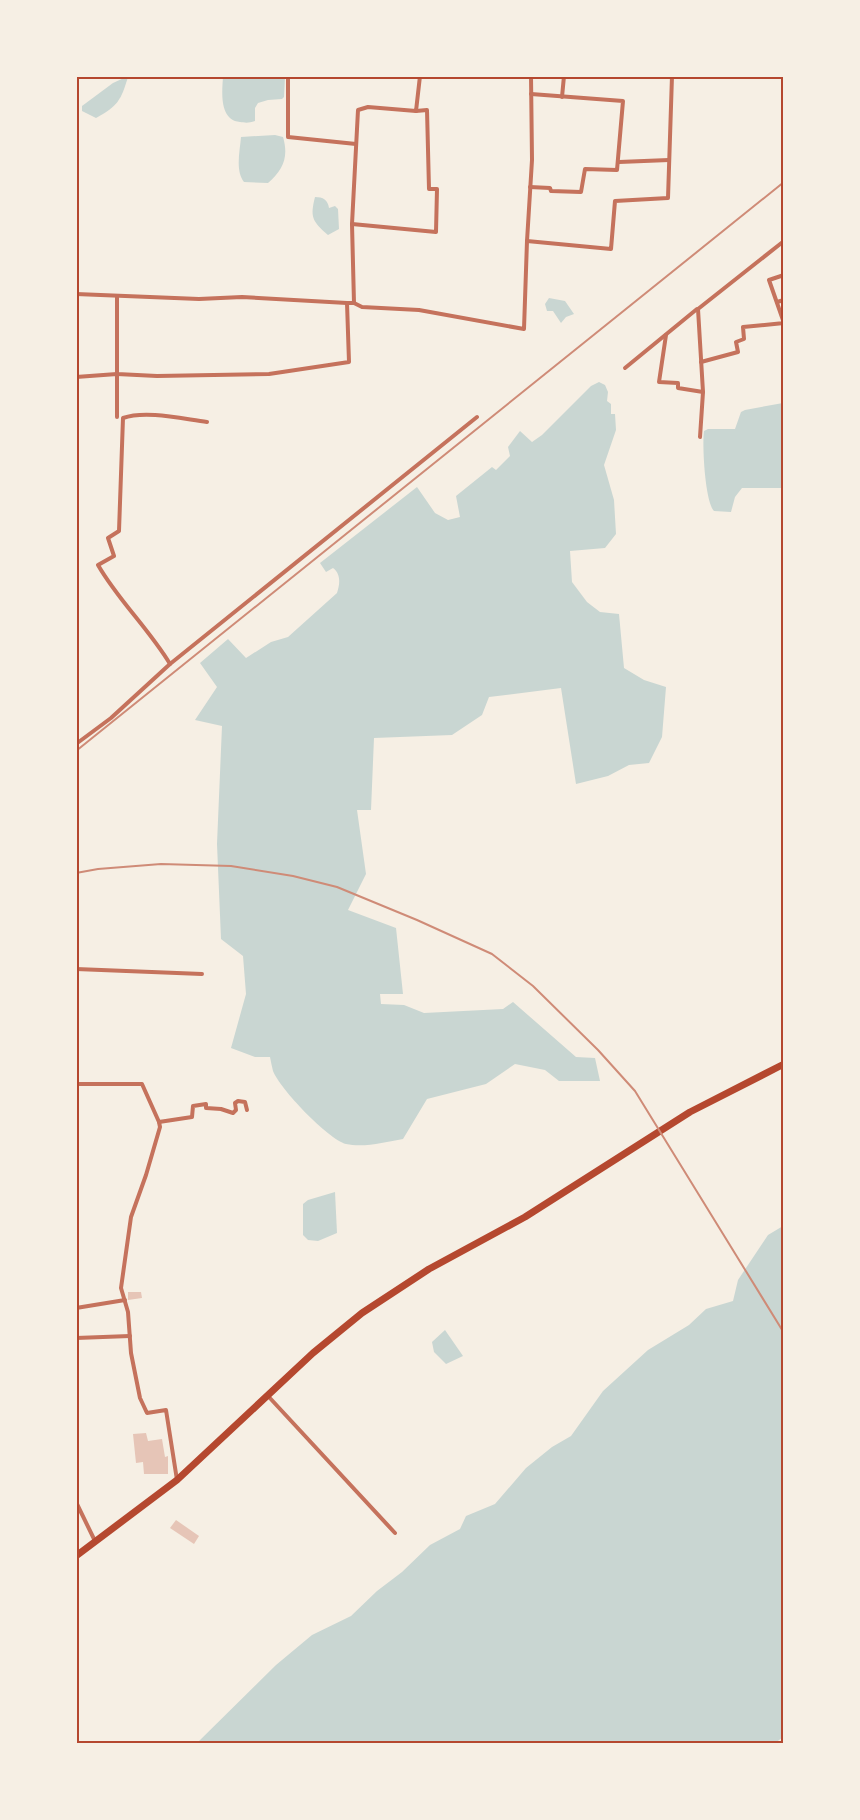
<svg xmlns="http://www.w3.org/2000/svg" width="860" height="1820" font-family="'Source Sans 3',sans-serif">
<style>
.water{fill:#c9d6d2}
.building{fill:#e6c5b7}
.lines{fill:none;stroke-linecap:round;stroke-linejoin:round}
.minor{stroke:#c5725c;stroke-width:4}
.trunk{stroke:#b5482f;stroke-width:7}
.rail{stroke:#cf8b77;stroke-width:2}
.neatline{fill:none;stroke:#b5482f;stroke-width:2}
</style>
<rect width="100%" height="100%" fill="#f6efe4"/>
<g class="water">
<path d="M126,77H128C121,100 118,106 96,118L82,111V106L113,83Z"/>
<path d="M223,77H285L284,97L282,99L268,100L258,103L255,108V121C249,123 246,123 240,122C219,120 222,92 223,77Z"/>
<path d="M275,135L283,137C289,157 283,170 268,183L244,182C235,171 240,150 241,137Z"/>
<path d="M315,197C323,197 328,200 329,208L335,206L338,209L339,229L328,235C312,221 310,217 315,197Z"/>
<polygon points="549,298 565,301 574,314 566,317 561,323 553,311 547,311 545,304"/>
<path d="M599,382L605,385L608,392L607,401L611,404V414H615L616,430L604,465L614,500L616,534L605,548L570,551L572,582L587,602L600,612L619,614L624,668L644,680L666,687L662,737L649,763L629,765L608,776L576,784L561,688L489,697L482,715L452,735L374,738L371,810H357L366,874L348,910L396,928L403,994H380L381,1004L404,1005L424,1013L503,1009L513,1002L576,1057L595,1058L600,1081H559L545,1070L515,1064L486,1084L427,1099L403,1139C385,1142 364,1148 346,1144C328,1139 280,1089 273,1071C272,1067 271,1062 270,1057H255L231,1048L246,994L243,956L221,939L217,844L222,726L195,720L217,687L200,663L228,639L246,658L271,642L288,637L337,593C340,584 341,574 333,568L326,572L320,563L417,487L435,513L448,520L460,517L456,496L492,467L496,470L510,456L508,447L520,431L532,442L542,435L591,386Z"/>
<path d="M783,403V488H742L735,497L731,512L714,511C705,502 702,445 704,431L708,429H735L741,412L745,410Z"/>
<polygon points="335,1192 337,1233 318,1241 308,1240 303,1235 303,1204 308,1200"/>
<polygon points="783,1226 783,1737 774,1744 197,1743 276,1665 312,1635 351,1616 377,1591 402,1572 430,1545 460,1529 466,1516 495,1504 526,1468 552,1447 571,1436 603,1391 648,1350 689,1325 706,1309 733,1301 738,1280 768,1235"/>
<polygon points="445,1330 463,1356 446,1364 434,1352 432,1342"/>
</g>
<g class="building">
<polygon points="128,1292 141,1292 142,1298 128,1300"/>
<polygon points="146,1433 148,1441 162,1439 165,1457 168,1456 168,1474 144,1474 143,1462 136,1463 133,1434"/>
<polygon points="176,1520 199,1536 194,1544 170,1528"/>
</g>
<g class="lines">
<g class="minor">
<polyline points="288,76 288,137 356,144"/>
<polyline points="531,76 532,160 527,241 611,249 615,201 668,198 672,76"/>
<polyline points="562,97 564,76"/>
<polyline points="619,162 669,160"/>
<polyline points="530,187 550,188 551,191 581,192 585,169 617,170 623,101 531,94"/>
<polyline points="352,224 436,232 437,189 429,189 427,110 416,111"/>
<polyline points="76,294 199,299 242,297 347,303"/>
<polyline points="117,297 117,374 157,376 269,374 349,362 347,303 354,303 352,224 358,110 368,107 416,111 420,76"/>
<polyline points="777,302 784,300"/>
<polyline points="354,303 362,307 419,310 524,329 527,241"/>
<polyline points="666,335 659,382 678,383 678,388 703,392"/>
<polyline points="701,362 738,352 736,342 744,339 743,327 784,323 769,280 784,275"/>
<polyline points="625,368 697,309"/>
<polyline points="76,377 117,374 117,417"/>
<polyline points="700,437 703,392 698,309 784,241"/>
<path d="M170,664C149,629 118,600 98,565L114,556L108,538L119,531L123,418C146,410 183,419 207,422"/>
<polyline points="76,744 111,718 170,664 477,417"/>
<polyline points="76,969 202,974"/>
<polyline points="76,1084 142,1084 159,1122 192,1117 193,1106 206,1104 206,1108 221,1109 233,1113 236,1110 235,1103 238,1101 245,1102 247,1110"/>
<polyline points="159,1122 160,1127 146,1175 131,1217 121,1288 128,1312 131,1353 140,1398 147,1413 166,1410 177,1480"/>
<polyline points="76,1308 125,1300"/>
<polyline points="76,1338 130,1336"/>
<polyline points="268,1396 395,1533"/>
<polyline points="76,1502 95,1541"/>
</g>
<polyline class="trunk" points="76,1556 177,1480 313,1353 362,1313 429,1269 525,1217 690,1112 784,1064"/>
<g class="rail">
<polyline points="76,751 784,182"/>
<polyline points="76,873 98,869 161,864 231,866 293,876 337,887 417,920 492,954 533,986 598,1050 635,1091 784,1333"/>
</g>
</g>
<rect width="860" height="1820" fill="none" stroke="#f6efe4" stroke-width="156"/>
<rect x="78" y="78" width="704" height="1664" class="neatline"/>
</svg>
